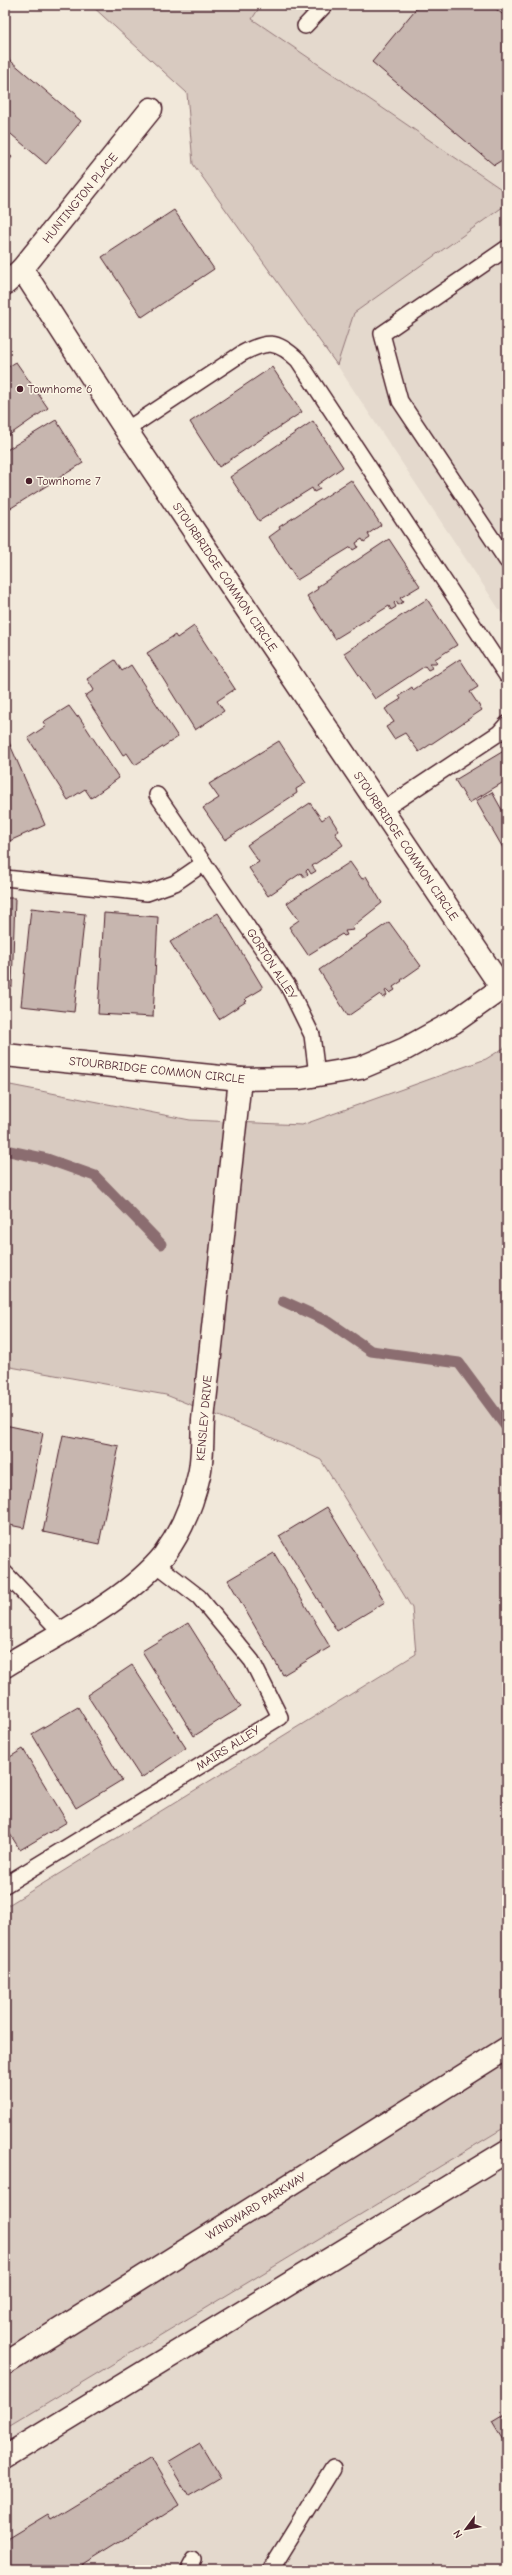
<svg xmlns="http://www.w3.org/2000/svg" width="512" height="2575" font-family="'Comic Neue',sans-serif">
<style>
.built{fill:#e4d9cd}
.green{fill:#d8cac0;stroke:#917476}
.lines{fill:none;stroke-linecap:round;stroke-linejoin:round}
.stream{stroke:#8b6d6f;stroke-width:11}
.building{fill:#c7b6af;stroke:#4a1f2b}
.lane-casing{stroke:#4a1f2b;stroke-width:18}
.street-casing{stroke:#4a1f2b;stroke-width:25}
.secondary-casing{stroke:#4a1f2b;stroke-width:25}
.lane{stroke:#fcf5e5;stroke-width:15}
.street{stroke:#fcf5e5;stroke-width:22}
.secondary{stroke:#fcf5e5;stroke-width:22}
.poi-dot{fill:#4a1f2b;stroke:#fcf5e5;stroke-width:1.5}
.labels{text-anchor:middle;stroke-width:3;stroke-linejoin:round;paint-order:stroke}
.street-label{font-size:12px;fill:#4a1f2b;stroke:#fcf5e5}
.poi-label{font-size:12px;fill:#4a1f2b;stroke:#fcf5e5;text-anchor:start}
</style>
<rect width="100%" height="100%" fill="#f1e8da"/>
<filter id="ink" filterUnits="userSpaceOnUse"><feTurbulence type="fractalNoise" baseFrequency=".025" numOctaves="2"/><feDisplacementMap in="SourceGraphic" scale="8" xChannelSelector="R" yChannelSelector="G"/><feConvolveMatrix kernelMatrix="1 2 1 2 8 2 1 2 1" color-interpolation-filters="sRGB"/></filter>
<g filter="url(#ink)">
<g class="built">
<polygon points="261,5 507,5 507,193 252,19"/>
<polygon points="507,204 507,621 337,365 354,313"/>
<polygon points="507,2126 507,2570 5,2570 5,2429"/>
</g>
<g class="green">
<polygon points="91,5 261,5 252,19 507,193 507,204 354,313 337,365 193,164 187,93"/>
<polygon points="507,1046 507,2126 5,2429 5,1907 416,1654 412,1608 321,1460 259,1432 166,1395 5,1366 5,1084 190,1120 302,1125 486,1059"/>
</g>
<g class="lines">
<g class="stream">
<polyline points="5,1150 47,1159 95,1176 161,1244"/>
<polyline points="283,1301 329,1322 371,1351 459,1363 507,1428"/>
</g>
</g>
<g class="building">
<polygon points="419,5 491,5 507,18 507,157 494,165 372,62"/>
<polygon points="5,56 81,121 46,164 5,129"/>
<polygon points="5,151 12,157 5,166"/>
<polygon points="174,210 214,269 142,317 102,257"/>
<polygon points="16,362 48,408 5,438 5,369"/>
<polygon points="272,367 302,412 219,467 190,422"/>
<polygon points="56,420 83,463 11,508 5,500 5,451"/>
<polygon points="313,421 343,467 317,485 320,489 314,492 312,488 259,521 230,477"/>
<polygon points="351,480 381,525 368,534 370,538 364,542 362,539 356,543 358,547 353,550 351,547 297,580 269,537 280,529 279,527"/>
<polygon points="389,539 420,586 400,598 403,602 398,605 396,601 394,603 396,607 391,610 389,606 335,639 307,596 318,589 317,587"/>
<polygon points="427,599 457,645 435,659 437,663 429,663 432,668 428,670 425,666 375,699 344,653"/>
<polygon points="194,626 235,689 217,701 224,711 195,730 147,653 175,635 177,638"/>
<polygon points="460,659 478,687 470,692 482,710 419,752 405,733 394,739 386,727 394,722 385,709 401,699 399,696 412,687 413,690"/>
<polygon points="115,660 122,671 131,665 178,737 135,765 127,753 123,755 85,696 94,690 87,679"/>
<polygon points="69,706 77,717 78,715 119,778 91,798 85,789 68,800 28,738 46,726 43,722"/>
<polygon points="8,740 45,825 5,843 5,741"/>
<polygon points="279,741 306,783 296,789 297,793 225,840 203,808 219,798 209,784"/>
<polygon points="507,749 507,780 469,803 455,780"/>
<polygon points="492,792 507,819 507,855 476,801"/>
<polygon points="310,803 322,820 329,815 339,831 335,833 343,845 312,866 316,871 311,874 308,869 306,871 308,875 305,878 301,873 268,896 249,868 259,862 247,845"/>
<polygon points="350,862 362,879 366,876 382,903 352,927 354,930 345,931 347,935 344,936 342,934 308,955 289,927 299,920 287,903"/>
<polygon points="5,898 15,898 12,987 5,987"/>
<polygon points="31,908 85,914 74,1012 21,1006"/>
<polygon points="104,913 158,917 153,1017 98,1014"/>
<polygon points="218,913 262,986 262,989 245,999 247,1001 219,1019 170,942"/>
<polygon points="389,922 421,966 401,980 402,981 393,987 395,990 390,993 387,990 385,991 387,995 383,998 380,994 348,1016 319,970"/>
<polygon points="5,1425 43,1433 24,1528 5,1524"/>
<polygon points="63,1435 119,1446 99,1544 43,1532"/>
<polygon points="327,1507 385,1602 337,1631 279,1536"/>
<polygon points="274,1553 330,1647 283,1675 228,1580"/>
<polygon points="188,1623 241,1707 194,1736 142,1651"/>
<polygon points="132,1665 186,1748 141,1778 87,1695"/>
<polygon points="78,1707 122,1780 76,1808 32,1734"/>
<polygon points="23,1749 67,1822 20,1850 5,1826 5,1760"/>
<polygon points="507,2413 507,2447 492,2422"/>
<polygon points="200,2443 221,2478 189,2497 168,2462"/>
<polygon points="151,2458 179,2505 81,2566 83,2570 5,2570 5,2540 48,2514 51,2519"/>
</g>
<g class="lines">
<g class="lane-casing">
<g id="lane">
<polyline points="305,26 325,5"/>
<polyline points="507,248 382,334 400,401 507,561"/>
<path d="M126,430L241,354C267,340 277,340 298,360L507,676"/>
<polyline points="157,795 288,986 312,1035 317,1075"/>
<polyline points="383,810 499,733 507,724"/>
<polyline points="5,878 147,893 175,883 204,863"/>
<polyline points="5,1573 61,1632"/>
<polyline points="5,1885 280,1717 252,1661 199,1597 155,1563"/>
<polyline points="187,2570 193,2559"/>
<polyline points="270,2570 333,2468"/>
</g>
</g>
<g class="street-casing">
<g id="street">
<polyline points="5,284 22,269 151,109"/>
<polyline points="5,1055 240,1079 300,1078 360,1068 405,1049 454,1022 502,988 126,430 22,269"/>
<path d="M5,1666C54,1636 128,1600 164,1555C181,1532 193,1502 199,1475C203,1458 202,1437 203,1420L240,1079"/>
</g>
</g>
<g class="secondary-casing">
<g id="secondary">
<polyline points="5,2364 507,2048"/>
<polyline points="5,2457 507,2151"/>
</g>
</g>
<use href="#lane" class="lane"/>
<use href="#street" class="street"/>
<use href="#secondary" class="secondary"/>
</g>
</g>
<g class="poi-dot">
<circle cx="20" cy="389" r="4"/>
<circle cx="29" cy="481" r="4"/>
</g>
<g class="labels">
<g class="street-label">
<text transform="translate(80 198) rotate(-51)" y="4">HUNTINGTON PLACE</text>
<text transform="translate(225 577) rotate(56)" y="4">STOURBRIDGE COMMON CIRCLE</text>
<text transform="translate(406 846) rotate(56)" y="4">STOURBRIDGE COMMON CIRCLE</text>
<text transform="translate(272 964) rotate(57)" y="4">GORTON ALLEY</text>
<text transform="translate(157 1070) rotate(6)" y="4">STOURBRIDGE COMMON CIRCLE</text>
<text transform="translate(204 1418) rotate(-85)" y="4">KENSLEY DRIVE</text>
<text transform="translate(228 1748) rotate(-32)" y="4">MAIRS ALLEY</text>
<text transform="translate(256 2206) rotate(-32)" y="4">WINDWARD PARKWAY</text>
</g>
<g class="poi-label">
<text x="28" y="393">Townhome 6</text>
<text x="37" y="485">Townhome 7</text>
</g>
</g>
<rect width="512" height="2575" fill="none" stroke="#fcf5e5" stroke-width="20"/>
<rect x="10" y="10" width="492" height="2555" fill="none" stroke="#4a1f2b" stroke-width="1.5" filter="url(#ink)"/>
<g transform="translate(466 2529) rotate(238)" stroke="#fcf5e5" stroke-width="3" paint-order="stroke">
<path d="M0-3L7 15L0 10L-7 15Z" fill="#4a1f2b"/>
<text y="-6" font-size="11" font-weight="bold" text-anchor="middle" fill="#4a1f2b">N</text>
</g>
</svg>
